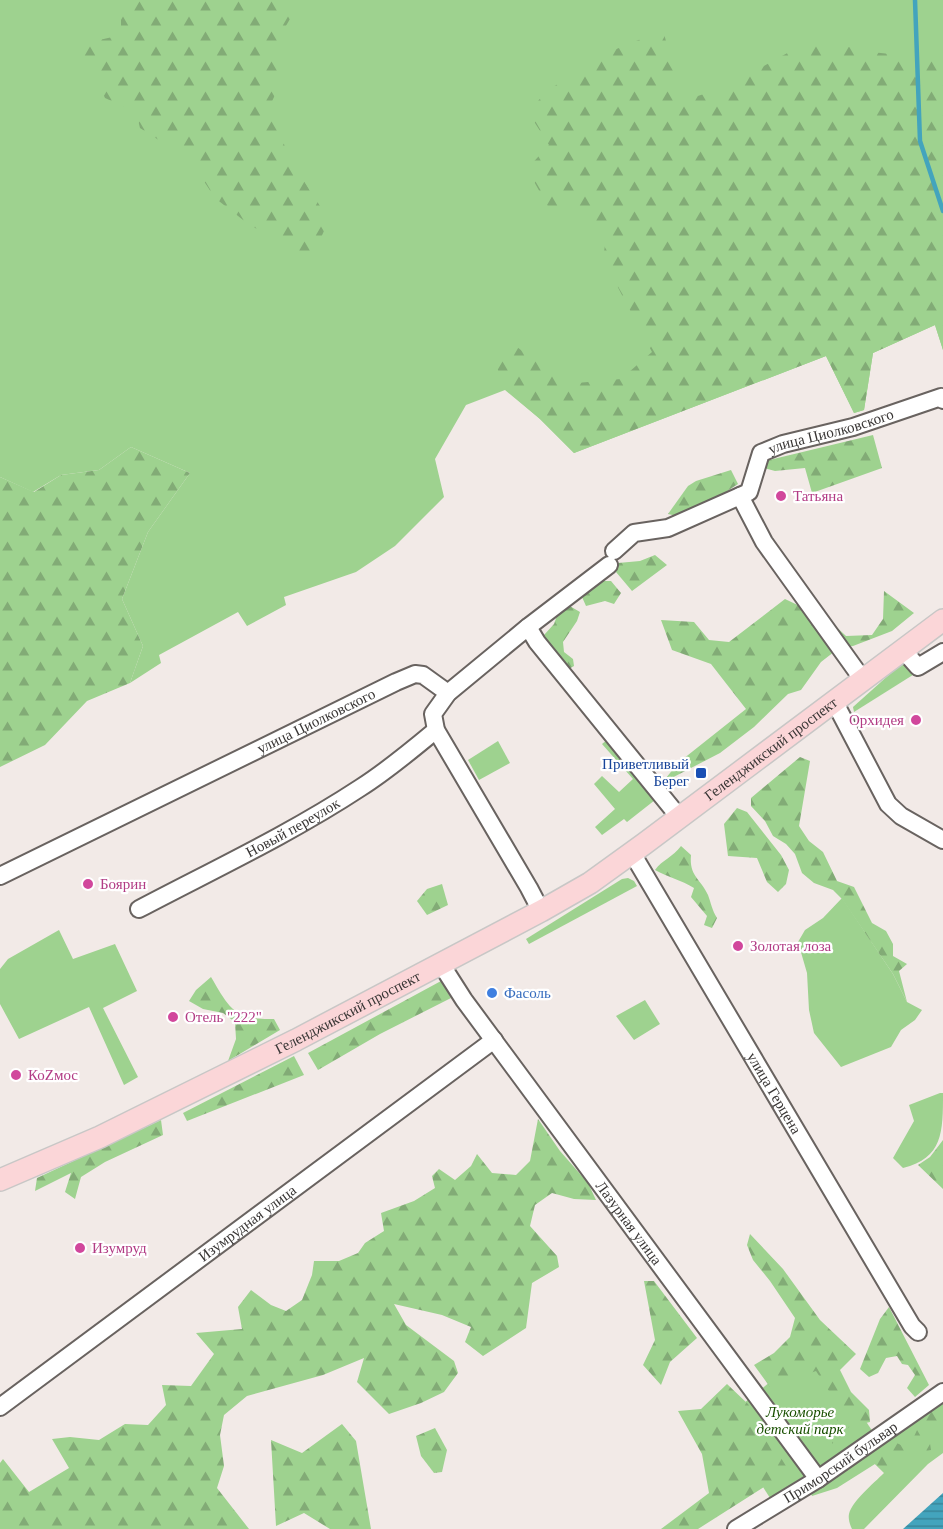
<svg xmlns="http://www.w3.org/2000/svg" width="943" height="1529" font-family="Georgia,serif">
<style>
.green{fill:#9ed28f}
.forest{fill:url(#forest-firs)}
.water{fill:url(#water-rules)}
.lines{fill:none;stroke-linecap:round;stroke-linejoin:round}
.stream{stroke:#43a4bd;stroke-width:4.5}
.minor-casing{stroke:#696360;stroke-width:20}
.major-casing{stroke:#c8c7c6;stroke-width:24}
.minor{stroke:#fff;stroke-width:16}
.major{stroke:#fbd6d8;stroke-width:21}
.hotel-dot{fill:#d1479c;stroke:#fff;stroke-width:2}
.transit-dot{fill:#1a4fb4;stroke:#fff;stroke-width:2}
.shop-dot{fill:#3f7fe0;stroke:#fff;stroke-width:2}
.labels{text-anchor:middle;stroke-width:4.5;stroke-linejoin:round;paint-order:stroke}
.street-label{font-size:15px;fill:#393635;stroke:#fff}
.hotel-label{font-size:15px;fill:#b23c85;stroke:#fff;text-anchor:start}
.transit-label{font-size:15px;fill:#164399;stroke:#fff;text-anchor:end}
.shop-label{font-size:15px;fill:#366cbe;stroke:#fff;text-anchor:start}
.park-label{font-size:15px;font-style:italic;fill:#195000;stroke:#fff}
</style>
<defs>
<pattern id="forest-firs" width="22" height="20" patternUnits="userSpaceOnUse" patternTransform="scale(1.5)"><rect width="22" height="20" fill="#9ed28f"/><path d="M5 1l3.5 6h-7zM16 11l3.5 6h-7z" fill="#82ab76"/></pattern>
<pattern id="water-rules" width="6" height="5" patternUnits="userSpaceOnUse" patternTransform="scale(1.5)"><rect width="6" height="5" fill="#43a4bd"/><path d="M0 2.5h6" fill="none" stroke="#39869a"/></pattern>
</defs>
<rect width="100%" height="100%" fill="#f2eae7"/>
<g class="green">
<polygon points="0,0 943,0 943,350 935,325 873,353 864,410 854,413 826,356 574,453 540,419 505,390 466,405 435,459 444,497 395,546 356,572 284,597 286,605 247,626 238,612 159,655 161,663 130,683 143,646 122,599 148,532 190,473 131,447 99,470 61,475 33,492 0,477"/>
<polygon points="907,663 916,673 854,712 853,707 901,664"/>
<polygon points="607,740 655,800 627,822 624,819 602,835 595,827 615,809 594,784 602,776 619,792 633,779 602,744"/>
<polygon points="498,741 510,763 479,780 468,760"/>
<polygon points="628,878 634,881 637,886 529,944 526,939 622,879"/>
<polygon points="842,898 893,974 907,1002 922,1010 915,1020 901,1030 891,1047 841,1067 814,1033 809,1010 807,973 798,942 805,930 823,918"/>
<polygon points="59,930 73,959 115,944 137,991 103,1008 138,1077 124,1085 89,1007 19,1039 0,1004 0,969 8,959"/>
<polygon points="645,1000 660,1024 634,1040 616,1016"/>
<path d="M940,1093H943C943,1132 943,1158 903,1168L893,1158L914,1121L909,1105Z"/>
<polygon points="815,1345 873,1432 770,1498 721,1422"/>
<path d="M943,1400V1453L928,1464L864,1529H852C850,1525 848,1519 849,1514C852,1501 874,1483 884,1473L875,1464L837,1488L812,1496L807,1485Z"/>
</g>
<g class="forest">
<polygon points="121,0 301,0 276,43 279,86 269,108 291,161 329,220 313,255 296,253 247,223 215,198 190,160 140,128 136,112 105,98 95,76 69,47 121,35"/>
<polygon points="663,30 682,101 726,87 791,51 831,43 872,52 943,60 943,350 935,325 873,353 864,410 854,413 826,356 574,453 540,419 505,389 496,365 517,347 566,384 621,379 652,352 603,259 606,238 578,204 555,219 527,169 549,145 528,112 548,90 614,50"/>
<polygon points="873,435 882,468 812,493 805,468 775,471 764,468 761,462"/>
<polygon points="131,447 190,473 148,532 122,599 143,646 130,683 87,701 45,745 0,767 0,477 34,492 61,475 99,470"/>
<polygon points="731,470 738,484 686,518 668,514 688,486 696,481"/>
<polygon points="655,555 667,565 632,591 616,572 618,563 640,561"/>
<polygon points="600,581 611,581 621,593 614,604 605,601 586,606 582,597 589,588"/>
<polygon points="884,591 914,613 892,631 853,646 839,648 821,662 801,690 788,694 754,727 720,753 662,783 678,763 746,709 711,664 672,650 661,620 694,622 709,640 729,642 785,599 829,620 846,636 872,635 883,619"/>
<polygon points="568,605 580,612 577,621 563,642 564,652 573,659 574,666 567,670 542,644 544,635 554,624 559,610"/>
<polygon points="800,757 810,761 799,826 809,841 823,852 837,881 854,887 872,923 886,931 893,944 893,956 907,964 899,971 907,1002 893,974 842,899 833,890 814,883 802,873 795,854 786,844 773,836 765,821 751,806 751,798"/>
<polygon points="737,808 747,812 781,855 789,870 786,884 778,892 767,882 757,858 728,856 724,824"/>
<path d="M681,846L691,855C689,876 700,878 708,895C711,903 712,910 717,918L712,928L704,925L707,916L691,897L694,888C681,880 668,877 655,870C662,860 673,857 681,846Z"/>
<polygon points="442,884 448,905 427,915 417,901 427,889"/>
<path d="M211,977C230,1009 234,1020 274,1019L280,1030L228,1061L236,1039L235,1022L223,1013L203,1009L189,1001L196,990Z"/>
<polygon points="441,981 451,998 380,1034 318,1070 308,1053"/>
<polygon points="294,1056 304,1075 187,1121 183,1113"/>
<polygon points="538,1119 560,1151 588,1183 596,1200 574,1199 552,1193 535,1205 530,1226 557,1256 559,1267 532,1283 526,1328 483,1356 465,1342 471,1327 442,1315 394,1304 406,1325 454,1361 458,1373 444,1392 421,1403 389,1414 357,1382 364,1358 323,1375 247,1396 224,1415 220,1435 224,1466 217,1488 249,1529 0,1529 0,1463 3,1459 29,1492 69,1468 52,1439 70,1437 99,1440 125,1424 148,1425 166,1405 162,1385 191,1386 214,1354 196,1333 242,1329 238,1307 251,1290 271,1305 286,1311 302,1300 312,1275 314,1261 339,1261 358,1253 365,1243 384,1231 381,1213 414,1201 435,1188 432,1176 439,1169 455,1180 471,1166 477,1154 492,1173 516,1175 530,1161"/>
<polygon points="161,1120 163,1135 105,1162 81,1177 75,1199 65,1192 71,1173 35,1191 37,1178"/>
<polygon points="943,1140 943,1189 918,1165 930,1157"/>
<polygon points="750,1234 783,1269 820,1320 856,1354 840,1370 851,1392 869,1410 870,1422 849,1427 832,1444 840,1408 816,1371 770,1387 754,1365 774,1353 790,1337 795,1318 770,1281 753,1260 747,1245"/>
<polygon points="644,1281 654,1281 697,1338 670,1362 661,1385 643,1365 655,1340"/>
<polygon points="889,1307 929,1385 915,1397 907,1388 915,1375 908,1365 902,1364 897,1356 886,1358 878,1373 869,1377 860,1369 880,1319"/>
<polygon points="727,1384 748,1404 789,1471 698,1529 661,1529 709,1493 702,1454 678,1411 701,1409"/>
<polygon points="943,1400 943,1426 929,1437 931,1450 902,1459 885,1473 875,1464 888,1439 901,1445 911,1443 918,1428 919,1417"/>
<polygon points="342,1424 356,1441 371,1529 330,1529 304,1513 276,1526 271,1440 302,1453"/>
<polygon points="435,1428 447,1450 442,1472 434,1473 421,1456 416,1436"/>
</g>
<polygon class="water" points="943,1493 943,1529 903,1529"/>
<g class="lines">
<polyline class="stream" points="915,0 920,141 943,211"/>
<g class="minor-casing">
<g id="minor">
<polyline points="740,496 764,542 863,680"/>
<path id="s1" d="M614,551L634,533L668,528L749,492L761,453L783,444L853,427L941,397L943,400"/>
<polyline points="528,627 537,642 679,817"/>
<polyline points="903,650 918,667 943,652"/>
<polyline points="834,701 888,804 901,816 943,840"/>
<path id="s2" d="M632,853L912,1326L918,1332"/>
<path id="s3" d="M0,876L396,682L415,674L423,675L448,693"/>
<path id="s4" d="M139,909C213,870 290,834 360,788C387,771 412,750 436,730"/>
<polyline points="541,911 529,888 436,730 433,714 448,693 528,627 609,565"/>
<path id="s5" d="M441,964L464,1000L818,1479"/>
<path id="s6" d="M0,1407L494,1040"/>
<path id="s7" d="M736,1529L818,1479L943,1392"/>
</g>
</g>
<g class="major-casing">
<g id="major">
<path id="s8" d="M0,1180L100,1137L296,1040L541,911L590,883L644,844L943,620"/>
</g>
</g>
<use href="#minor" class="minor"/>
<use href="#major" class="major"/>
</g>
<g class="hotel-dot">
<circle cx="781" cy="496" r="6"/>
<circle cx="916" cy="720" r="6"/>
<circle cx="88" cy="884" r="6"/>
<circle cx="738" cy="946" r="6"/>
<circle cx="173" cy="1017" r="6"/>
<circle cx="16" cy="1075" r="6"/>
<circle cx="80" cy="1248" r="6"/>
</g>
<rect class="transit-dot" x="695" y="767" width="12" height="12" rx="3"/>
<circle class="shop-dot" cx="492" cy="993" r="6"/>
<g class="labels">
<g class="street-label">
<text dy="5" stroke="none"><textPath href="#s1" startOffset="264">улица Циолковского</textPath></text>
<text dy="5" stroke="none"><textPath href="#s3" startOffset="352">улица Циолковского</textPath></text>
<text dy="5" stroke="none"><textPath href="#s8" startOffset="886">Геленджикский проспект</textPath></text>
<text dy="5" stroke="none"><textPath href="#s4" startOffset="174">Новый переулок</textPath></text>
<text dy="5" stroke="none"><textPath href="#s8" startOffset="386">Геленджикский проспект</textPath></text>
<text dy="5" stroke="none"><textPath href="#s2" startOffset="279">улица Герцена</textPath></text>
<text dy="5" stroke="none"><textPath href="#s5" startOffset="320">Лазурная улица</textPath></text>
<text dy="5" stroke="none"><textPath href="#s6" startOffset="308">Изумрудная улица</textPath></text>
<text dy="5" stroke="none"><textPath href="#s7" startOffset="124">Приморский бульвар</textPath></text>
</g>
<g class="hotel-label">
<text x="793" y="501">Татьяна</text>
<text x="904" y="725" text-anchor="end">Орхидея</text>
<text x="100" y="889">Боярин</text>
<text x="750" y="951">Золотая лоза</text>
<text x="185" y="1022">Отель "222"</text>
<text x="28" y="1080">КоZмос</text>
<text x="92" y="1253">Изумруд</text>
</g>
<g class="transit-label">
<text x="689" y="769">Приветливый<tspan x="689" dy="17">Берег</tspan></text>
</g>
<g class="shop-label">
<text x="504" y="998">Фасоль</text>
</g>
<g class="park-label">
<text x="800" y="1417">Лукоморье<tspan x="800" dy="17">детский парк</tspan></text>
</g>
</g>
</svg>
